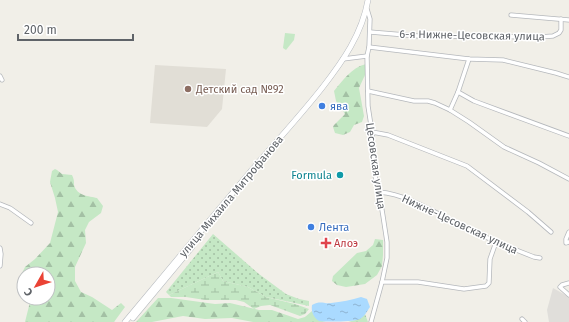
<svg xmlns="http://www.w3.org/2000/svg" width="569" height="322" font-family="'Fira Sans',sans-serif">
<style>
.industrial{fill:#e0deda}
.education{fill:#e1ded6}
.grass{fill:url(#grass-dots)}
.forest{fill:url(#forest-firs)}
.wetland{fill:url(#wetland-marsh)}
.park{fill:#c5e8c5}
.water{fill:url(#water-ripples)}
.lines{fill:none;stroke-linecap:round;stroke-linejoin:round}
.street-casing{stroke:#b5b8bc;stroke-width:5}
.secondary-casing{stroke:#b6babf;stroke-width:6}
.street{stroke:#fff;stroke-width:3.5}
.secondary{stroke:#fff;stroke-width:5}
.education-dot{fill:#8d6e63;stroke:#fff;stroke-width:1.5}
.shop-dot{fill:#3f7fe0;stroke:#fff;stroke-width:1.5}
.culture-dot{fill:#0f9aa8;stroke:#fff;stroke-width:1.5}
.health-dot{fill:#e0444e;stroke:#fff;stroke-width:1.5}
.labels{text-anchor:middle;stroke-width:3;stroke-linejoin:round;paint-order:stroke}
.street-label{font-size:11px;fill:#5f6368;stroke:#fff}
.education-label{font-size:11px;fill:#785e54;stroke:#fff;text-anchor:start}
.shop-label{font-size:11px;fill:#366cbe;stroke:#fff;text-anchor:start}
.culture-label{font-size:11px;fill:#0d838f;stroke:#fff;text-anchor:end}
.health-label{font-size:11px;fill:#be3a42;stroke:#fff;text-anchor:start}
</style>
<defs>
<pattern id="grass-dots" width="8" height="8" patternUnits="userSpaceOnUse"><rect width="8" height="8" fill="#c5e8c5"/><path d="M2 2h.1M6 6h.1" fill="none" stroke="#a3c0a4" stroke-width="1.8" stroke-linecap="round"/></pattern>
<pattern id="forest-firs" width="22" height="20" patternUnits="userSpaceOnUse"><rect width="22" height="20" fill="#c5e8c5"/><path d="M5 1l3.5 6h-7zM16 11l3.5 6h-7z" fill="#a3c0a4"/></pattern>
<pattern id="wetland-marsh" width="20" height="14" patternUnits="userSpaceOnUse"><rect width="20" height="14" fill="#c5e8c5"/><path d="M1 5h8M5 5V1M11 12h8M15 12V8" fill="none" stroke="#a3c0a4"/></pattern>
<pattern id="water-ripples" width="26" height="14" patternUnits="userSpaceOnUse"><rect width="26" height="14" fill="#aadaff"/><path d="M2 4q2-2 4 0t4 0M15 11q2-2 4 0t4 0" fill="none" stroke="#8eb4d2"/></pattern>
</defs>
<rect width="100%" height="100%" fill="#f1efe8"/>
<polygon class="industrial" points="553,288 569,297 569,322 549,322 547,310"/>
<polygon class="education" points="155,65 226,69 222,109 207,127 150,123"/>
<polygon class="grass" points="213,234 259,274 286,294 299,299 309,301 309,306 266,297 248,287 223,281 218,272 169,295 166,292"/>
<g class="forest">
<path d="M366,64L365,75L359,88L364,116L362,122L354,125L350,132L343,135L335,133L333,127L334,125L345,114L336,101L334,91C343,80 351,68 366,64Z"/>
<path d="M55,169L57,170L62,174L72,175C74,179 74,181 74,185C77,196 89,196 97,198L103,206L101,213L89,222L85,230L86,243L75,267V281L81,292L92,297L112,310L121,303L125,307L114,322H25L31,298H48V274H24V292L21,288L20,277L25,267L35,259L50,243L58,212L55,198L50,182L52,171Z"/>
<polygon points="375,239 383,240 383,255 382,266 377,275 365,284 346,287 337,285 332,281 333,276 357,253 366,251 373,245"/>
<path d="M158,298H171L215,304L230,303L259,310H272L298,319L305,317L312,311C315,318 318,320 326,322H253L232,318L205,319L183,316L152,322H136Z"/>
<polygon points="365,314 368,322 348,322 359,319"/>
</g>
<polygon class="wetland" points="218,272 223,281 248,287 266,297 295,304 309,309 305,314 300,316 270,305 261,306 254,309 244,302 236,300 205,300 186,297 171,297 169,295"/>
<polygon class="park" points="285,33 295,34 294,40 286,50 283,48"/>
<path class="water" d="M361,297L367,299L370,307C367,311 365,316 360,319C353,322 326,322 319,321C313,317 311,311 312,305C321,300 323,304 331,303C341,302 352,300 361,297Z"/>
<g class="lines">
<g class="street-casing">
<g id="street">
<polyline points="367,9 370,19 369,47 367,56 368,106 372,132 375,176 379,192 383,216 387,242 387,258 382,282 371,322"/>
<polyline points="511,15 569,20"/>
<polyline points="370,32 418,36 540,37 553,36 559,33 561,30 561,19"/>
<polyline points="369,47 469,59 503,60 556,73 569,77"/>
<polyline points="343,59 367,56"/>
<polyline points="0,76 2,80"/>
<polyline points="368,91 414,101 428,101 435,103 450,110 469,122 504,147 539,163 569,179"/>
<polyline points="458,92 474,101 569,136"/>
<polyline points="450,110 458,92 469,59"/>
<polyline points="372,132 388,135 467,166 528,212 551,232"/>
<path d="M379,192C411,195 438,215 466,228C488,239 511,248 534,257L540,258"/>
<polyline points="0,204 10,208 31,223"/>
<polyline points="569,232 566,239 566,243 569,242"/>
<polyline points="0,248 1,254 0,266"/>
<polyline points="382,282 418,282 464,289 486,286 489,283 490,259 496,242"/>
<polyline points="569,283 562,285 560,287 569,295"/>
<polyline points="522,319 525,322"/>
</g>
</g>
<g class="secondary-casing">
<g id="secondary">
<polyline points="133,318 192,247"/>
<path d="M125,322C167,272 209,221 251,171C275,143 300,116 322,88C343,61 362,34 368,0"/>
</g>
</g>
<use href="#street" class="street"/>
<use href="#secondary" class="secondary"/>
</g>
<circle class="education-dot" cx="188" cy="89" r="4"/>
<g class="shop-dot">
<circle cx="322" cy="106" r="4"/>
<circle cx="311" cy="227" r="4"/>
</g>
<circle class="culture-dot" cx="340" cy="175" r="4"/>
<path class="health-dot" d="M324 237h4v4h4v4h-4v4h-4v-4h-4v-4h4z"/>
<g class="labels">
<g class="street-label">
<text transform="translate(472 35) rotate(1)" y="4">6-я Нижне-Цесовская улица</text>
<text transform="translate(376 166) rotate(82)" y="4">Цесовская улица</text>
<text transform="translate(231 196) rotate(-50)" y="4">улица Михаила Митрофанова</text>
<text transform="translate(460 224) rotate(25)" y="4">Нижне-Цесовская улица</text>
</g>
<g class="education-label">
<text x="196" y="93">Детский сад №92</text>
</g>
<g class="shop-label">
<text x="330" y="110">ява</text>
<text x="319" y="231">Лента</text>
</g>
<g class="culture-label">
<text x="332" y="179">Formula</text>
</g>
<g class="health-label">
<text x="334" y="247">Алоэ</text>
</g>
</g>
<g transform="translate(36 286) rotate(231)"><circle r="19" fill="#ffffff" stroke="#bfc1c3"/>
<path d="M0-3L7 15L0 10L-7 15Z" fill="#ea4335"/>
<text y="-6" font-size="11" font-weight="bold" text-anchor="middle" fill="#5f6368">С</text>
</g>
<path d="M18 34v6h115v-6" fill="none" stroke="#5f6368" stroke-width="2"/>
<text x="24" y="34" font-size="12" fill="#5f6368" stroke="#ffffff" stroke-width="3" paint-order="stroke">200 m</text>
</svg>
